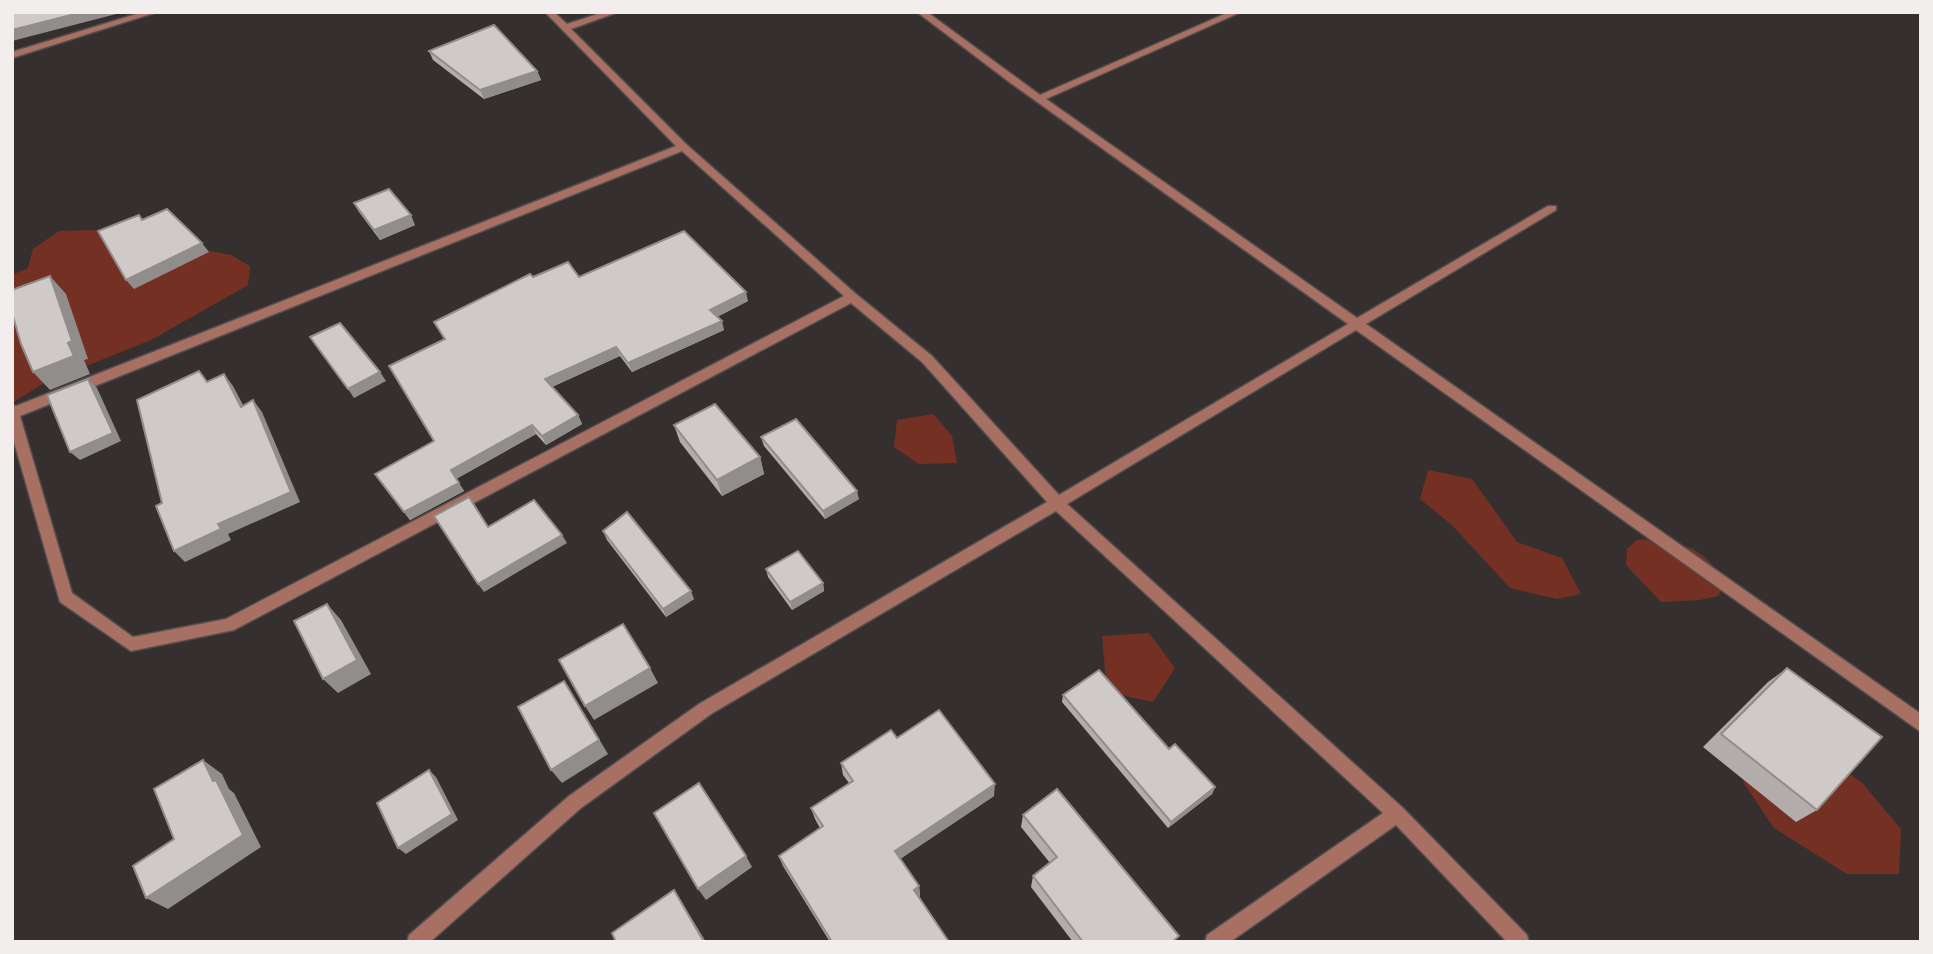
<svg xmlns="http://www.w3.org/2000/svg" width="1933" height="954" font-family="'Source Sans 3',sans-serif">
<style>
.green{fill:#743123}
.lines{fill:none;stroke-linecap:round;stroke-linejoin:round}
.minor-casing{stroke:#534e4d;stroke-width:3}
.minor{fill:#a87062;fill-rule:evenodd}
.wall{fill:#b2adab}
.shaded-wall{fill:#918d8b}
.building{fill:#cfc9c7;stroke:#918d8b;stroke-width:2}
</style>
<rect width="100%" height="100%" fill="#35302f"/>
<g class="green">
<polygon points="94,230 231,255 250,266 248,285 151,340 44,383 12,403 12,275 28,268 33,249 59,231"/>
<polygon points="933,414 952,436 957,463 919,464 894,447 897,420"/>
<polygon points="1428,470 1472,479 1517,542 1562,558 1581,594 1557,599 1510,588 1452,525 1420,499"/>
<path d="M1656,539C1693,545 1706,552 1725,584L1718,596L1700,600L1661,602L1626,565L1627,549L1637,540Z"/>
<polygon points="1149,633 1175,668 1153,702 1107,692 1102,636"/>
<polygon points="1812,746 1862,783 1901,829 1899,874 1847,874 1774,828 1743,782 1762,747"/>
</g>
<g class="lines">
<g class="minor-casing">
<g id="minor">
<polygon points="143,12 157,12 12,58 12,52"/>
<path d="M545,12H554L567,24L604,12H618L571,29L687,145L856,294L932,356L1059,495L1348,324L1012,84L917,12H927L1040,95L1229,12H1241L1046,99L1357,318L1548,206H1556V210L1366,324L1921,714V732L1356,330L1067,504L1403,808L1527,935L1529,942H1507L1396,825L1230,942H1205L1207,935L1383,813L1056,511L711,714L581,808L430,942H407L409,935L569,796L699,704L1047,502L922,362L851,303L234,630L131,651L60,602L12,435V405L16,406L676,146ZM682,151L844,296L226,619L133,637L72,593L20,416Z"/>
</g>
</g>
<use href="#minor" class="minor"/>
</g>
<g class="wall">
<polygon points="429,51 537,71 541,80 484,99 433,60"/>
<polygon points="354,203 415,225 380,240 359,212"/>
<polygon points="533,277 579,277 748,301 717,317 724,330 632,372 620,356 552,387 578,415 582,424 546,445 536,434 456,479 464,491 410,520 375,474 434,441 444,339 434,322"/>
<polygon points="674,425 760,457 764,474 722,496 680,442"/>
<polygon points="761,437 859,499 825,519 764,446"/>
<polygon points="603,531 694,599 666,617 607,540"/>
<polygon points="766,569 823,583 824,591 792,610 768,577"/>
<polygon points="1787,668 1817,810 1796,822 1703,747 1768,682"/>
<polygon points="1063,695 1169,749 1215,787 1212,794 1168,828 1062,702"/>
<polygon points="897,738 994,796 900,859 919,886 920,896 918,897 949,942 830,942 783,866 779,856 820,828 815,819 811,808 849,783 843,775 841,763"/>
<polygon points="1023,815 1175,942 1073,942 1031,887 1033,876 1050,863 1021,827"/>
</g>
<g class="shaded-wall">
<polygon points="83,12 124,12 12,41 12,30"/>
<polygon points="537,71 541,80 484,99 480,90"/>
<polygon points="411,215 415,225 380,240 374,230"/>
<polygon points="202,243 209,252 134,289 126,280"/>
<polygon points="50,276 66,294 88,359 84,360 90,374 50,390 33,372 68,343"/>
<polygon points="746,292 748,301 712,319 710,310"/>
<polygon points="722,321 724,330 632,372 628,363"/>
<polygon points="616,347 620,356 549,388 545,379"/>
<polygon points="380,372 386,381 354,398 348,389"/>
<polygon points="224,374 233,386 250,418 241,407"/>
<polygon points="88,379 97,388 121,441 80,460 70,452"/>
<polygon points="253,400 262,412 300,502 228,534 231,540 185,562 174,551 218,524"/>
<polygon points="578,415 582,424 546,445 542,436"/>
<polygon points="532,425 536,434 456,479 451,470"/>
<polygon points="760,457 764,474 722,496 717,480"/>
<polygon points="459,483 464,491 410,520 404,512"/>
<polygon points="857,491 859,499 825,519 823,511"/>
<polygon points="562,535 567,543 484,592 478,584"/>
<polygon points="823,583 824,591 792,610 790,602"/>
<polygon points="691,591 694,599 666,617 663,609"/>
<polygon points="327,604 341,620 371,674 338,693 323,679"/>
<polygon points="650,668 658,683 594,720 585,706"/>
<polygon points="564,681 608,754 562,783 551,770"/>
<polygon points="203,760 222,774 229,789 234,793 261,847 168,909 146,898 213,781"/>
<polygon points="429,770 436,777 458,820 406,854 398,848"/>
<polygon points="995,784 994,796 897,861 895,851"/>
<polygon points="1215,787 1212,794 1168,828 1171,822"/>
<polygon points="746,856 752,867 706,900 698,889"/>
<polygon points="919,886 920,896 915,900 914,890"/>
<polygon points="674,890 681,901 706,942 704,942"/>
</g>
<g class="building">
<polygon points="12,12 83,12 12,30"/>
<polygon points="494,25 537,71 480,90 429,51"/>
<polygon points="389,189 411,215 374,230 354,203"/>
<polygon points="167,209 202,243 126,280 98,231 139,215 142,220"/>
<polygon points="684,231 746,292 710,310 722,321 628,363 616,347 545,379 578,415 542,436 532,425 451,470 459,483 404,512 375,474 434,441 389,366 445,339 434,322 530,274 533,277 568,262 579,277"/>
<polygon points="50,276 72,341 68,343 74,356 33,372 21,344 12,313 12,290"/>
<polygon points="340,323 380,372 348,389 310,337"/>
<polygon points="199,371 207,382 224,374 241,407 253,400 291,492 218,524 221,529 174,551 156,506 162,503 137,400"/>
<polygon points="88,379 113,433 70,452 47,395"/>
<polygon points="715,404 760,457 717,480 674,425"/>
<polygon points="796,419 857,491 823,511 761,437"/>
<polygon points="469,497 488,527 534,500 562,535 478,584 434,516"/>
<polygon points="627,512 691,591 663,609 603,531"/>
<polygon points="798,551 823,583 790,602 766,569"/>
<polygon points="327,604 357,660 323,679 294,621"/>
<polygon points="623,624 650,668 585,706 559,660"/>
<polygon points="1787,668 1882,737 1817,810 1721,734"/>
<polygon points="1099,670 1169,749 1175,744 1215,787 1171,822 1063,695"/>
<polygon points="564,681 599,740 551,770 518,707"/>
<polygon points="939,710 995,784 895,851 919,886 914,890 949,942 832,942 779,856 823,826 811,808 853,781 841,763 891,730 897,738"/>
<polygon points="203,760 213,781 216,780 243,835 146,898 133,866 174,839 154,789"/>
<polygon points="429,770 452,814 398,848 377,803"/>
<polygon points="699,783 746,856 698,889 654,813"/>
<polygon points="1057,789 1179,936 1172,942 1083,942 1033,876 1057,857 1023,815"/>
<polygon points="674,890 704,942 616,942 612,933"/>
</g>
<rect width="1933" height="954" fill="none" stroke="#f1eeed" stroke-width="28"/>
</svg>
